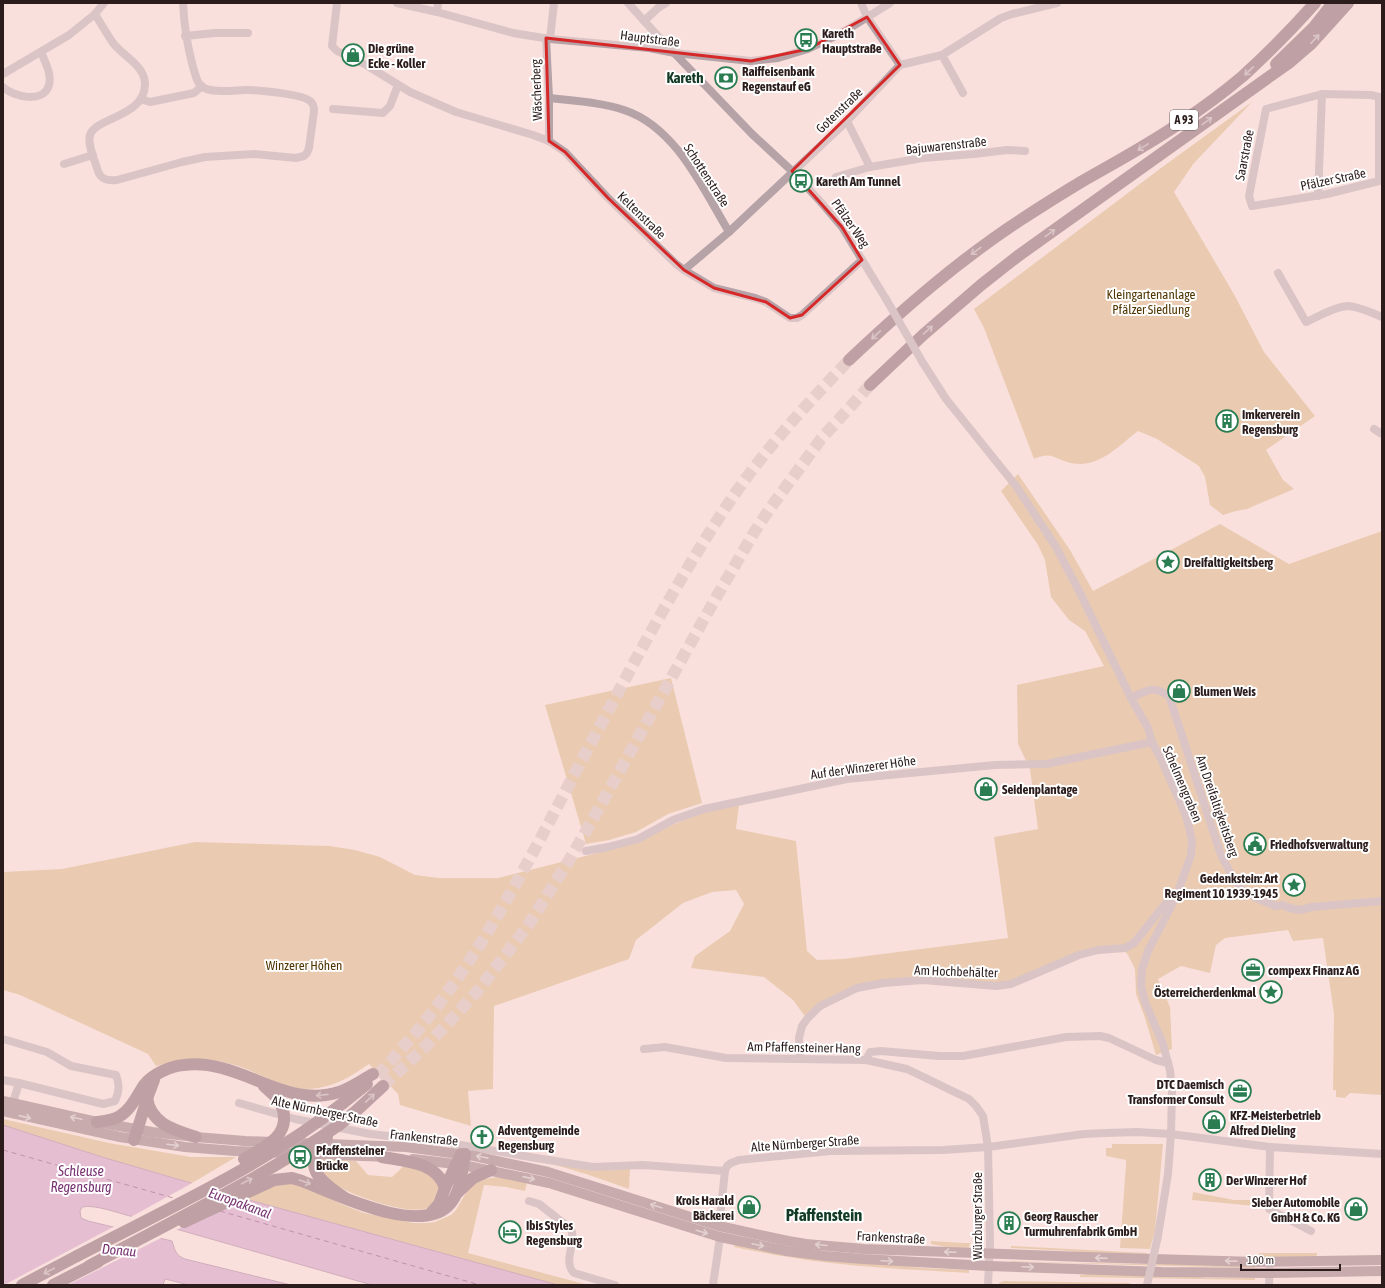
<svg xmlns="http://www.w3.org/2000/svg" width="1385" height="1288" font-family="'Asap Condensed',sans-serif">
<style>
.green{fill:#d7b27d}
.water{fill:#ce95c6;stroke:#9d7193}
.pier{fill:#fae0dd}
.lines{fill:none;stroke-linecap:round;stroke-linejoin:round}
.ferry{stroke:#783472;stroke-width:1;stroke-dasharray:5 4;stroke-linecap:butt}
.highway-tunnel{stroke:#d1b9b6;stroke-width:12;stroke-dasharray:12 6;stroke-linecap:butt}
.minor{stroke:#b5a3a8;stroke-width:8}
.major{stroke:#896a74;stroke-width:10}
.highway{stroke:#795662;stroke-width:12}
.minor-bridge{stroke:#b5a3a8;stroke-width:8}
.highway-bridge{stroke:#795662;stroke-width:12}
.oneway{stroke:#b5a2a9}
.oneway2{stroke:#cabcc0}
.marked{fill:none;stroke:#d62828;stroke-width:3;stroke-linejoin:round}
.labels{text-anchor:middle;stroke-width:4;stroke-linejoin:round;paint-order:stroke}
.shield{fill:#fff;stroke:#6b6160;stroke-width:1}
.shield-label{font-size:12px;font-weight:bold;fill:#2c1d1c}
.poi-label{font-size:13px;font-weight:bold;fill:#2c1d1c;stroke:#fff;text-anchor:start}
.street-label{font-size:13px;fill:#2c1d1c;stroke:#fff}
.park-label{font-size:13px;fill:#503500;stroke:#fff}
.water-label{font-size:14px;font-style:italic;fill:#783472;stroke:#fff}
.quarter-label{font-size:15px;font-weight:bold;fill:#133a24;stroke:#fff}
.district-label{font-size:17px;font-weight:bold;fill:#133a24;stroke:#fff}
</style>
<rect width="100%" height="100%" fill="#fae0dd"/>
<g class="green">
<path d="M1252,102L1194,163L1174,192L1235,296L1264,352L1315,416L1266,450L1283,480L1294,489L1247,509L1236,511L1223,515L1210,505L1205,477L1199,466L1157,439L1138,431C1117,447 1097,471 1067,462C1051,457 1052,452 1034,459L984,328L974,309L1161,168Z"/>
<path d="M1018,474L1070,550L1093,591L1220,524L1289,564L1382,531V1095L1350,1093L1345,1098L1336,1097V1090H1333L1334,1014L1323,938L1293,941L1288,930L1225,938L1216,945L1210,973L1181,966L1158,979L1170,1007L1172,1049L1156,1055L1145,1018L1136,994L1135,969L1128,955L1123,949L1098,950L1011,984L923,980L857,988L807,1019L793,1000L764,977L691,968L695,956L730,931L744,904L736,890L712,892L683,903L636,940L629,959L494,1006L493,1089L468,1091L471,1126L400,1105L398,1094L369,1064C353,1075 338,1085 318,1088C286,1094 260,1071 231,1064C203,1056 184,1058 156,1066L148,1054L20,995L3,990V872L62,869L195,842L330,846L355,850L380,857L415,875L439,878H498L609,850L705,812L739,805L736,829L796,841L807,951L817,960L843,959L1008,938L994,837L1038,829L1030,769L1018,744L1017,685L1104,666L1085,631L1069,620L1051,597L1045,560L1038,545L1001,491Z"/>
<polygon points="671,678 702,803 668,814 636,832 609,840 586,844 545,705"/>
<polygon points="3,1119 109,1143 191,1157 236,1157 192,1183 102,1157 3,1125"/>
<polygon points="1112,1144 1163,1144 1155,1231 1150,1249 1120,1248 1126,1164 1126,1160 1106,1156 1106,1148 1112,1148"/>
<path d="M319,1158L356,1161L368,1175L392,1177L405,1165L433,1174L440,1190C437,1195 435,1203 431,1206C415,1219 353,1195 337,1186C331,1182 325,1176 320,1172Z"/>
<polygon points="549,1163 630,1169 629,1189 589,1175"/>
<polygon points="498,1177 527,1182 525,1191 506,1187 484,1185 468,1253 588,1285 558,1285 242,1198 262,1189 290,1182 312,1189 341,1204 364,1213 413,1223 427,1223 435,1222 451,1215 456,1210 467,1191 479,1180"/>
<polygon points="1193,1192 1234,1200 1255,1200 1255,1206 1192,1200"/>
<polygon points="931,1241 965,1243 970,1243 969,1248 951,1248 931,1244"/>
<path d="M735,1244L922,1268L969,1270V1273C920,1270 870,1268 822,1262C792,1258 763,1253 734,1247Z"/>
<polygon points="1011,1246 1147,1253 1147,1254 1085,1253 1070,1251 1011,1248"/>
<polygon points="1259,1253 1317,1253 1317,1255 1315,1257 1259,1257"/>
<polygon points="1011,1261 1074,1263 1254,1265 1255,1268 1011,1262"/>
<polygon points="1093,1273 1188,1275 1206,1278 1255,1278 1255,1280 1080,1277 1080,1275"/>
<polygon points="1003,1281 1130,1283 1129,1285 999,1285 999,1283"/>
</g>
<path class="water" d="M3,1125L102,1157L242,1198L558,1285H372L134,1217C120,1214 96,1204 82,1207L80,1211L81,1218L88,1221L172,1241C175,1250 175,1255 185,1259L291,1285H189L165,1279L163,1285H3Z"/>
<g class="pier">
<polygon points="194,1182 245,1197 174,1231 129,1218"/>
<polygon points="115,1226 163,1237 68,1285 4,1285"/>
</g>
<g class="lines">
<g class="ferry">
<polyline points="3,1150 177,1199"/>
<polyline points="220,1211 480,1285"/>
</g>
<g class="highway-tunnel">
<path d="M377,1075C389,1064 400,1050 412,1037C481,957 528,862 577,769C627,676 675,582 734,495C768,446 808,403 849,360"/>
<polyline points="383,1086 427,1045 476,993 529,924 571,857 603,801 714,601 755,531 771,507 821,439 870,385"/>
</g>
<g class="minor">
<polyline points="337,3 332,46 337,51 366,65 410,92 456,112 533,135 549,141 565,152 608,198 676,264 684,270 714,288 755,298 766,302 790,318 797,318 802,315 862,260"/>
<polyline points="397,3 437,12 513,33 550,39 649,48 675,53 751,61 778,58 808,49 840,34 890,3"/>
<polyline points="628,3 656,34 752,134 792,171 819,200 842,227 886,299"/>
<polyline points="861,3 867,17 900,65"/>
<polyline points="437,12 438,3"/>
<path d="M95,14C101,24 107,34 113,43C123,56 144,65 145,83C146,117 96,117 90,135C87,144 95,161 98,171C101,180 108,181 117,180L182,162L205,157L254,154L296,158L304,156L307,153L309,148L314,111C314,107 313,103 310,101C302,94 258,90 247,90C235,90 210,94 201,86C196,81 195,73 193,67C187,45 184,25 183,3"/>
<polyline points="644,21 658,8 666,3"/>
<polyline points="185,36 215,33 248,33"/>
<polyline points="546,38 549,98 549,141"/>
<polyline points="550,39 554,3"/>
<polyline points="942,55 963,93"/>
<polyline points="3,74 69,35 95,14 104,3"/>
<path d="M3,87C13,97 44,104 49,85C52,74 45,62 41,52"/>
<polyline points="1379,97 1371,95 1322,94 1266,109 1249,196 1252,206 1327,194 1379,181 1379,97 1382,99"/>
<path d="M549,98C574,101 600,102 624,110C676,127 703,189 729,232"/>
<polyline points="141,99 150,102 194,93 202,86"/>
<polyline points="333,109 383,113 390,106 398,85"/>
<polyline points="847,121 870,167 923,158 974,154 1007,150 1025,151"/>
<polyline points="64,164 93,155"/>
<polyline points="836,177 870,167"/>
<polyline points="1318,196 1322,94"/>
<polyline points="684,270 729,232 847,121 900,65 942,55 1001,18 1012,14 1057,3"/>
<path d="M1278,273L1306,322C1318,317 1333,307 1347,306C1358,306 1372,313 1382,317"/>
<polyline points="923,363 946,399 1016,486 1056,547 1079,591 1131,698 1148,728 1152,742 1160,757 1185,813 1189,827 1192,841 1191,855 1176,897 1148,951 1142,969 1141,986 1145,1002 1163,1044 1170,1070 1172,1091 1171,1134 1168,1174 1158,1236"/>
<polyline points="1374,429 1382,434"/>
<path d="M1131,698C1147,690 1154,685 1169,696L1221,855L1232,876L1243,890L1256,898L1276,906L1283,905L1289,908L1300,910L1312,907L1382,901"/>
<polyline points="586,851 608,847 638,839 673,820 704,809 847,779 995,765 1046,764 1152,742"/>
<path d="M3,1039L47,1052L71,1066L116,1075C120,1085 119,1092 115,1101L103,1104L19,1083L3,1080"/>
<polyline points="644,1049 665,1047 726,1058 866,1060 907,1069 969,1099 976,1106 983,1116 988,1147 990,1244 988,1285"/>
<polyline points="800,1059 799,1038 802,1026 807,1019 820,1006 857,988 883,983 923,980 996,986 1011,984 1079,955 1098,950 1125,948 1134,943 1166,903 1175,898"/>
<polyline points="866,1060 870,1052 881,1051 939,1056 963,1056 1066,1037 1100,1036 1109,1038 1156,1060 1168,1063"/>
<polyline points="239,1103 295,1119 370,1134 444,1142 530,1157 593,1167 643,1165 725,1171 727,1166 731,1163 739,1160 769,1157 831,1151 943,1150 988,1147 1084,1134 1105,1133 1137,1132 1171,1134 1270,1147 1382,1154"/>
<polyline points="11,1109 19,1083"/>
<polyline points="1270,1147 1269,1209 1311,1231"/>
<path d="M529,1201L539,1204L571,1229C577,1243 562,1262 574,1273L615,1285"/>
<polyline points="719,1226 725,1171"/>
<polyline points="713,1285 720,1237"/>
<polyline points="1269,1285 1270,1261"/>
</g>
<g class="major">
<polyline points="3,1101 97,1122 152,1132 196,1137 245,1141 406,1147 474,1156 548,1172 719,1226 788,1241 806,1244 864,1249 1084,1257 1257,1262 1382,1260"/>
<polyline points="3,1111 120,1137 185,1147 235,1151 389,1157"/>
<polyline points="413,1159 463,1165 549,1183 720,1237 787,1251 826,1256 863,1259 989,1266 1162,1272 1269,1273 1382,1271"/>
</g>
<g class="highway">
<polyline points="1276,64 1314,27 1333,3"/>
<path d="M849,360C903,309 959,260 1022,219C1042,206 1061,194 1081,182C1114,163 1148,145 1180,123C1201,109 1223,93 1243,76C1268,53 1292,29 1315,3"/>
<polyline points="870,385 923,335 981,285 1018,256 1109,191 1290,62 1311,44 1348,3"/>
<polyline points="264,1086 276,1097 282,1107"/>
<path d="M147,1098C151,1124 174,1130 196,1137"/>
<polyline points="343,1103 367,1084"/>
<path d="M97,1122C105,1121 114,1120 120,1116C131,1109 137,1096 144,1085C153,1074 170,1066 184,1065C241,1058 284,1110 339,1092C351,1088 362,1080 373,1074"/>
<polyline points="339,1125 356,1111 383,1086"/>
<polyline points="134,1140 149,1093 154,1080"/>
<path d="M382,1157C405,1161 437,1162 445,1188"/>
<polyline points="457,1193 473,1178 491,1170"/>
<polyline points="431,1213 439,1204 445,1188 461,1154"/>
<path d="M184,1222L274,1180L292,1178L302,1181C336,1194 417,1235 448,1206C461,1194 462,1171 465,1154"/>
<polyline points="22,1285 77,1256"/>
<polyline points="53,1285 98,1262"/>
</g>
<g class="minor-bridge">
<polyline points="886,299 923,363"/>
<polyline points="1147,1285 1158,1236"/>
</g>
<g class="highway-bridge">
<path d="M327,1137C300,1166 319,1181 345,1198"/>
<path d="M244,1159C265,1147 292,1135 282,1107"/>
<path d="M77,1256C167,1209 263,1166 343,1103"/>
<path d="M89,1266C173,1221 260,1179 339,1125"/>
</g>
</g>
<defs><path id="oneway-shaft" d="M-6 0H5M1.5-3L5.5 0L1.5 3" fill="none" stroke-width="1.6" stroke-linecap="round" stroke-linejoin="round"/></defs>
<g class="oneway">
<use href="#oneway-shaft" transform="translate(1315 39) rotate(-47)"/>
<use href="#oneway-shaft" transform="translate(1249 71) rotate(137)"/>
<use href="#oneway-shaft" transform="translate(1207 121) rotate(-36)"/>
<use href="#oneway-shaft" transform="translate(1143 147) rotate(149)"/>
<use href="#oneway-shaft" transform="translate(1050 233) rotate(-36)"/>
<use href="#oneway-shaft" transform="translate(976 251) rotate(144)"/>
<use href="#oneway-shaft" transform="translate(928 330) rotate(-41)"/>
<use href="#oneway-shaft" transform="translate(876 335) rotate(137)"/>
<use href="#oneway-shaft" transform="translate(322 1095) rotate(174)"/>
<use href="#oneway-shaft" transform="translate(370 1098) rotate(-43)"/>
<use href="#oneway-shaft" transform="translate(247 1181) rotate(-28)"/>
<use href="#oneway-shaft" transform="translate(305 1182) rotate(19)"/>
<use href="#oneway-shaft" transform="translate(49 1271) rotate(152)"/>
</g>
<g class="oneway2">
<use href="#oneway-shaft" transform="translate(25 1117) rotate(13)"/>
<use href="#oneway-shaft" transform="translate(76 1118) rotate(-168)"/>
<use href="#oneway-shaft" transform="translate(173 1145) rotate(7)"/>
<use href="#oneway-shaft" transform="translate(482 1157) rotate(-169)"/>
<use href="#oneway-shaft" transform="translate(529 1178) rotate(13)"/>
<use href="#oneway-shaft" transform="translate(656 1206) rotate(-162)"/>
<use href="#oneway-shaft" transform="translate(702 1232) rotate(16)"/>
<use href="#oneway-shaft" transform="translate(758 1245) rotate(12)"/>
<use href="#oneway-shaft" transform="translate(821 1245) rotate(-175)"/>
<use href="#oneway-shaft" transform="translate(950 1252) rotate(-178)"/>
<use href="#oneway-shaft" transform="translate(1101 1258) rotate(-178)"/>
<use href="#oneway-shaft" transform="translate(887 1261) rotate(3)"/>
<use href="#oneway-shaft" transform="translate(1231 1261) rotate(-179)"/>
<use href="#oneway-shaft" transform="translate(1028 1267) rotate(2)"/>
</g>
<path d="M0 0H1385V1288H0ZM867,17L900,65L792,171L842,227L862,260L802,315L790,318L766,302L714,288L684,270L608,198L565,152L549,141L546,38L751,61L808,49Z" fill="#fae0dd" fill-opacity=".55" fill-rule="evenodd"/>
<path class="marked" d="M867,17L900,65L792,171L842,227L862,260L802,315L790,318L766,302L714,288L684,270L608,198L565,152L549,141L546,38L751,61L808,49Z"/>
<defs>
<g id="bus-ring" transform="scale(1.15)"><circle r="9.5" fill="#fff" stroke="#297d50" stroke-width="1.5"/><path d="M-5-6H5V4H4V6H2V4H-2V6H-4V4H-5ZM-3.5-4V0h7V-4ZM-3.5 1.2v1.5H-2V1.2ZM2 1.2v1.5H3.5V1.2Z" fill="#297d50"/></g>
<g id="shop-ring" transform="scale(1.15)"><circle r="9.5" fill="#fff" stroke="#297d50" stroke-width="1.5"/><path d="M-5-2.5h2.3a2.7 3.5 0 0 1 5.4 0H5L5.5 6h-11ZM-1.5-2.5h3a1.5 2.3 0 0 0-3 0Z" fill="#297d50"/></g>
<g id="bank-ring" transform="scale(1.15)"><circle r="9.5" fill="#fff" stroke="#297d50" stroke-width="1.5"/><path d="M-6-4H6V4H-6ZM0-2.3a2.3 2.3 0 1 0 0 4.6a2.3 2.3 0 1 0 0-4.6Z" fill="#297d50"/></g>
<g id="building-ring" transform="scale(1.15)"><circle r="9.5" fill="#fff" stroke="#297d50" stroke-width="1.5"/><path d="M-4-6H4V6H1V3H-1V6H-4ZM-2.5-4.3h1.7v1.8h-1.7ZM.8-4.3h1.7v1.8H.8ZM-2.5-1h1.7V.8h-1.7ZM.8-1h1.7V.8H.8Z" fill="#297d50"/></g>
<g id="sight-ring" transform="scale(1.15)"><circle r="9.5" fill="#fff" stroke="#297d50" stroke-width="1.5"/><path d="M0-6L1.8-2.2L6-1.7L2.9 1.2L3.7 5.4L0 3.3L-3.7 5.4L-2.9 1.2L-6-1.7L-1.8-2.2Z" fill="#297d50"/></g>
<g id="civic-ring" transform="scale(1.15)"><circle r="9.5" fill="#fff" stroke="#297d50" stroke-width="1.5"/><path d="M-.6-6.5H3V-4.5H.6V-3L4-1V1h2V6H-6V1h2V-1L-.6-3ZM-1.2 2.5V6h2.4V2.5Z" fill="#297d50"/></g>
<g id="office-ring" transform="scale(1.15)"><circle r="9.5" fill="#fff" stroke="#297d50" stroke-width="1.5"/><path d="M-6-3h4V-5.5h4V-3h4V5H-6ZM-1-4.5V-3h2v-1.5ZM-6 0V1H6V0Z" fill="#297d50"/></g>
<g id="church-ring" transform="scale(1.15)"><circle r="9.5" fill="#fff" stroke="#297d50" stroke-width="1.5"/><path d="M-1.2-6h2.4v3.5h3.3v2.4h-3.3V6h-2.4V-.1h-3.3v-2.4h3.3Z" fill="#297d50"/></g>
<g id="hotel-ring" transform="scale(1.15)"><circle r="9.5" fill="#fff" stroke="#297d50" stroke-width="1.5"/><path d="M-6-4.5h1.5V1H6V5H4.5V3h-9V5H-6ZM-4 0a1.8 1.8 0 1 1 3.6 0ZM.5 0V-2.5h3Q6-2.5 6 0Z" fill="#297d50"/></g>
</defs>
<g fill-rule="evenodd">
<use href="#bus-ring" x="806" y="40"/>
<use href="#shop-ring" x="353" y="55"/>
<use href="#bank-ring" x="726" y="78"/>
<use href="#bus-ring" x="801" y="181"/>
<use href="#building-ring" x="1227" y="421"/>
<use href="#sight-ring" x="1168" y="562"/>
<use href="#shop-ring" x="1179" y="691"/>
<use href="#shop-ring" x="986" y="789"/>
<use href="#civic-ring" x="1255" y="844"/>
<use href="#sight-ring" x="1294" y="885"/>
<use href="#office-ring" x="1253" y="970"/>
<use href="#sight-ring" x="1271" y="992"/>
<use href="#office-ring" x="1240" y="1091"/>
<use href="#shop-ring" x="1214" y="1122"/>
<use href="#church-ring" x="482" y="1137"/>
<use href="#bus-ring" x="300" y="1157"/>
<use href="#building-ring" x="1210" y="1180"/>
<use href="#shop-ring" x="749" y="1207"/>
<use href="#shop-ring" x="1356" y="1209"/>
<use href="#building-ring" x="1009" y="1223"/>
<use href="#hotel-ring" x="510" y="1232"/>
</g>
<g class="labels">
<rect class="shield" x="1170" y="110" width="28" height="20" rx="3"/>
<g class="shield-label">
<text x="1184" y="124">A 93</text>
</g>
<g class="poi-label">
<text x="822" y="38">Kareth<tspan x="822" dy="15">Hauptstraße</tspan></text>
<text x="368" y="53">Die grüne<tspan x="368" dy="15">Ecke - Koller</tspan></text>
<text x="742" y="76">Raiffeisenbank<tspan x="742" dy="15">Regenstauf eG</tspan></text>
<text x="816" y="186">Kareth Am Tunnel</text>
<text x="1242" y="419">Imkerverein<tspan x="1242" dy="15">Regensburg</tspan></text>
<text x="1184" y="567">Dreifaltigkeitsberg</text>
<text x="1194" y="696">Blumen Weis</text>
<text x="1002" y="794">Seidenplantage</text>
<text x="1270" y="849">Friedhofsverwaltung</text>
<text x="1278" y="883" text-anchor="end">Gedenkstein: Art<tspan x="1278" dy="15">Regiment 10 1939-1945</tspan></text>
<text x="1268" y="975">compexx Finanz AG</text>
<text x="1256" y="997" text-anchor="end">Österreicherdenkmal</text>
<text x="1224" y="1089" text-anchor="end">DTC Daemisch<tspan x="1224" dy="15">Transformer Consult</tspan></text>
<text x="1230" y="1120">KFZ-Meisterbetrieb<tspan x="1230" dy="15">Alfred Dieling</tspan></text>
<text x="498" y="1135">Adventgemeinde<tspan x="498" dy="15">Regensburg</tspan></text>
<text x="316" y="1155">Pfaffensteiner<tspan x="316" dy="15">Brücke</tspan></text>
<text x="1226" y="1185">Der Winzerer Hof</text>
<text x="734" y="1205" text-anchor="end">Krois Harald<tspan x="734" dy="15">Bäckerei</tspan></text>
<text x="1340" y="1207" text-anchor="end">Sieber Automobile<tspan x="1340" dy="15">GmbH &amp; Co. KG</tspan></text>
<text x="1024" y="1221">Georg Rauscher<tspan x="1024" dy="15">Turmuhrenfabrik GmbH</tspan></text>
<text x="526" y="1230">Ibis Styles<tspan x="526" dy="15">Regensburg</tspan></text>
</g>
<g class="street-label">
<text transform="translate(650 38) rotate(7)" y="5">Hauptstraße</text>
<text transform="translate(536 90) rotate(-92)" y="5">Wäscherberg</text>
<text transform="translate(839 110) rotate(-44)" y="5">Gotenstraße</text>
<text transform="translate(946 145) rotate(-6)" y="5">Bajuwarenstraße</text>
<text transform="translate(1244 155) rotate(-79)" y="5">Saarstraße</text>
<text transform="translate(707 175) rotate(57)" y="5">Schottenstraße</text>
<text transform="translate(1333 179) rotate(-12)" y="5">Pfälzer Straße</text>
<text transform="translate(642 215) rotate(44)" y="5">Keltenstraße</text>
<text transform="translate(851 223) rotate(55)" y="5">Pfälzer Weg</text>
<text transform="translate(863 767) rotate(-8)" y="5">Auf der Winzerer Höhe</text>
<text transform="translate(1183 784) rotate(67)" y="5">Schelmengraben</text>
<text transform="translate(1218 806) rotate(71)" y="5">Am Dreifaltigkeitsberg</text>
<text transform="translate(956 971) rotate(2)" y="5">Am Hochbehälter</text>
<text transform="translate(804 1047) rotate(1)" y="5">Am Pfaffensteiner Hang</text>
<text transform="translate(325 1111) rotate(12)" y="5">Alte Nürnberger Straße</text>
<text transform="translate(424 1137) rotate(6)" y="5">Frankenstraße</text>
<text transform="translate(805 1143) rotate(-4)" y="5">Alte Nürnberger Straße</text>
<text transform="translate(977 1216) rotate(-90)" y="5">Würzburger Straße</text>
<text transform="translate(891 1237) rotate(3)" y="5">Frankenstraße</text>
</g>
<g class="park-label">
<text x="1151" y="299">Kleingartenanlage<tspan x="1151" dy="15">Pfälzer Siedlung</tspan></text>
<text x="304" y="970">Winzerer Höhen</text>
</g>
<g class="water-label">
<text x="81" y="1176">Schleuse<tspan x="81" dy="16">Regensburg</tspan></text>
<text transform="translate(240 1203) rotate(20)" y="5">Europakanal</text>
<text transform="translate(119 1250) rotate(5)" y="5">Donau</text>
</g>
<g class="quarter-label">
<text x="685" y="83">Kareth</text>
</g>
<g class="district-label">
<text x="824" y="1221">Pfaffenstein</text>
</g>
</g>
<rect width="1385" height="1288" fill="none" stroke="#2c1d1c" stroke-width="8"/>
<path d="M1241 1264v6h99v-6" fill="none" stroke="#2c1d1c" stroke-width="2"/>
<text x="1247" y="1264" font-size="12" fill="#2c1d1c" stroke="#ffffff" stroke-width="3" paint-order="stroke">100 m</text>
</svg>
